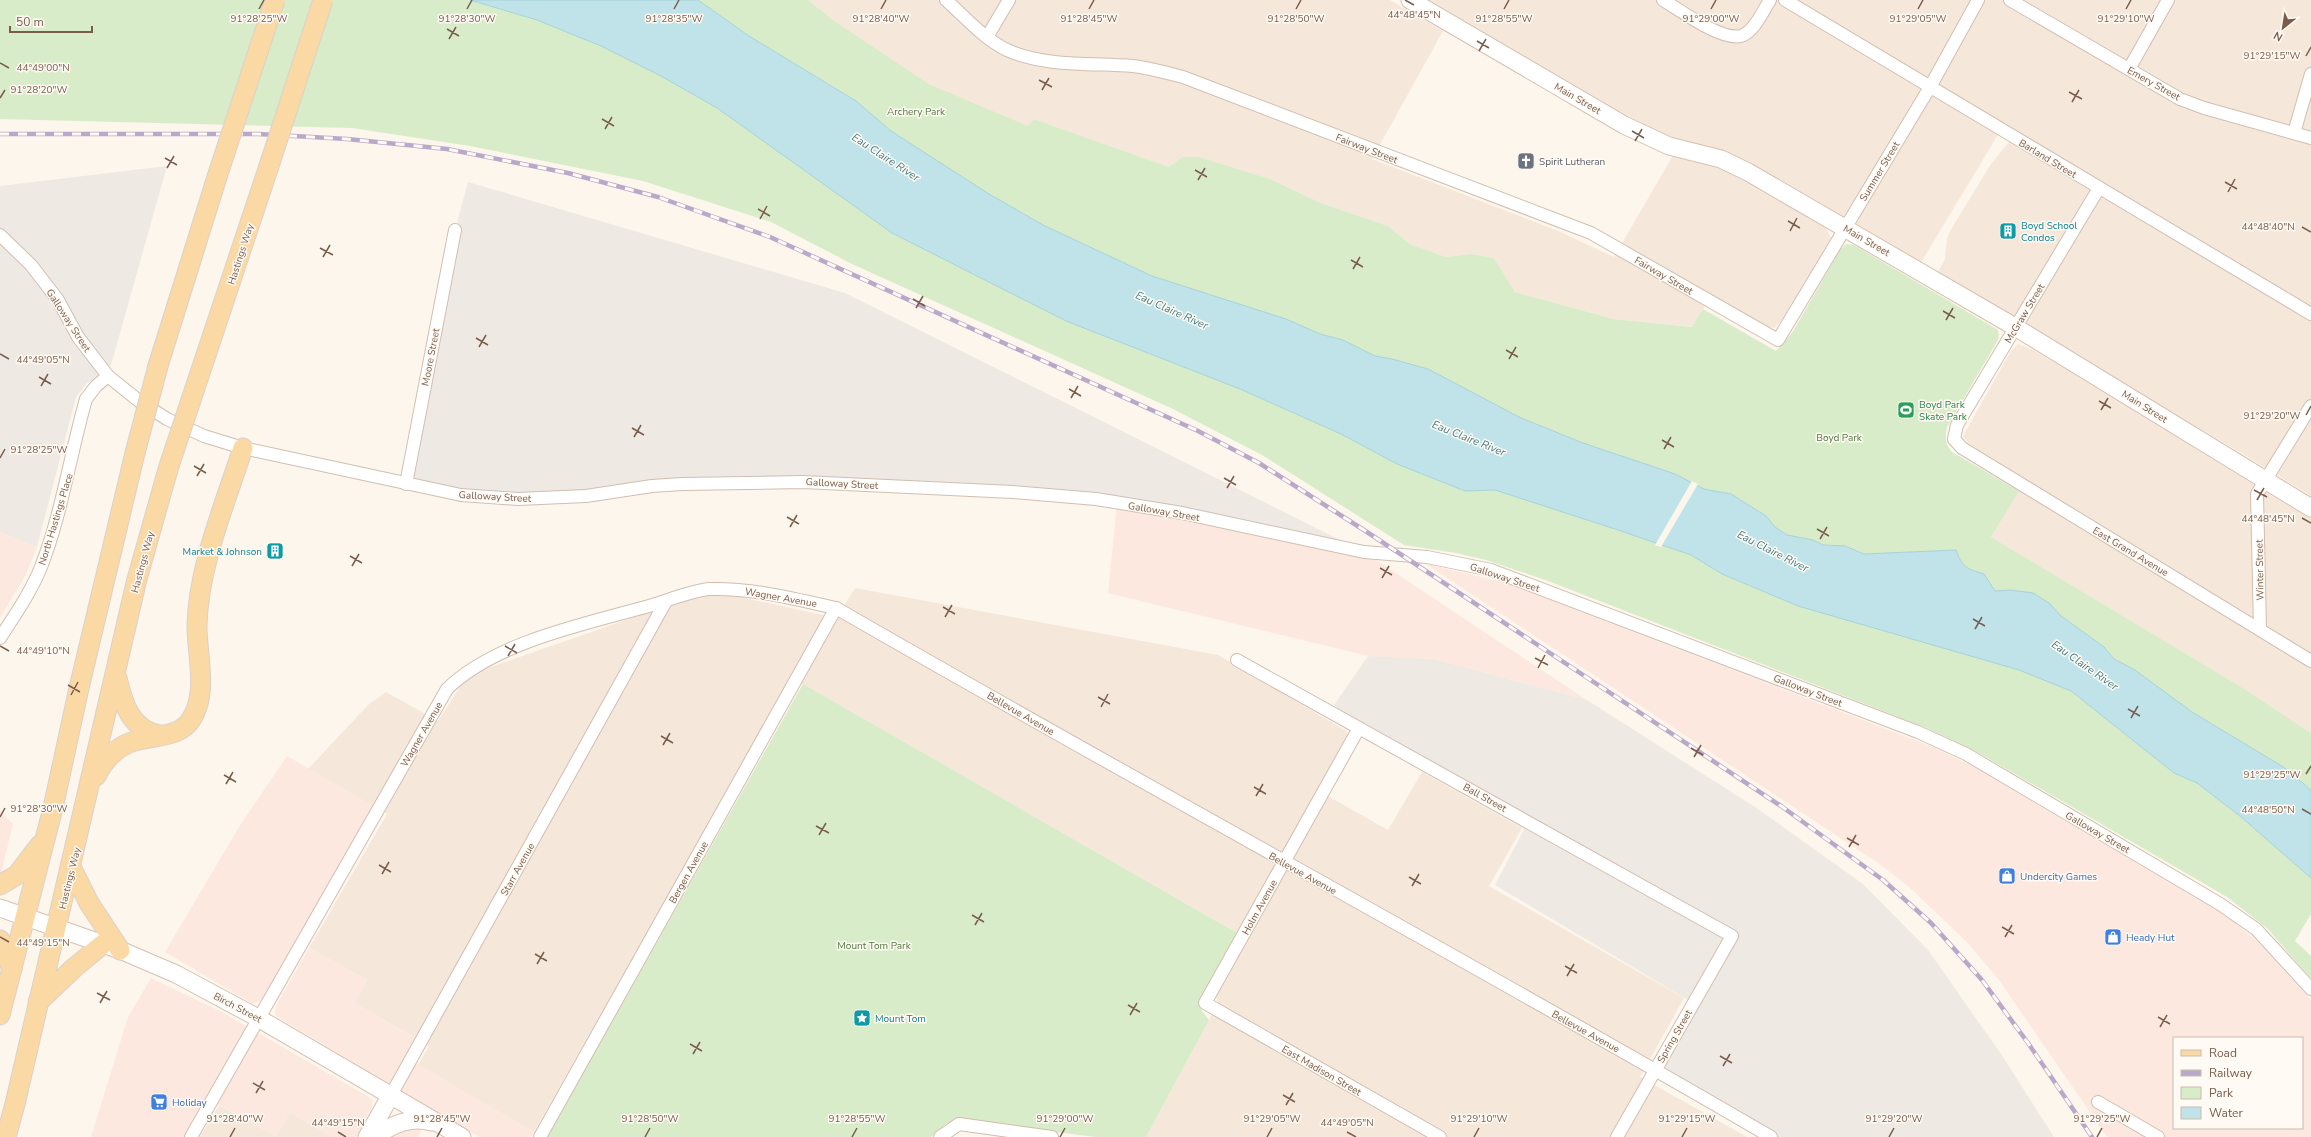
<svg xmlns="http://www.w3.org/2000/svg" width="2311" height="1137" font-family="'Nunito Sans',sans-serif">
<style>
.residential{fill:#f5e8da}
.commercial{fill:#fde8e0;fill-rule:evenodd}
.industrial{fill:#efe9e4}
.green{fill:#d8ecc9}
.water{fill:#bfe3e8;stroke:#a5d3da}
.pier{fill:#fdf6ec}
.lines{fill:none;stroke-linecap:round;stroke-linejoin:round}
.street-casing{stroke:#d1beb0;stroke-width:14}
.secondary-casing{stroke:#d6c0b0;stroke-width:19}
.primary-casing{stroke:#dad1cd;stroke-width:21}
.street{stroke:#fff;stroke-width:12}
.secondary{stroke:#fff;stroke-width:17}
.primary{stroke:#fbd9a5;stroke-width:19}
.rail-casing{stroke:#b9a8c9;stroke-width:4.5}
.rail{stroke:#fffaf3;stroke-width:3;stroke-dasharray:9;stroke-linecap:butt}
.primary-bridge-casing{stroke:#dad1cd;stroke-width:21;stroke-linecap:butt}
.primary-bridge{stroke:#fbd9a5;stroke-width:19}
.ticks{fill:none;stroke:#7a5c4d;stroke-width:1.5}
.labels{text-anchor:middle;stroke-width:3;stroke-linejoin:round;paint-order:stroke}
.street-label{font-size:10px;fill:#7a5c4d;stroke:#fffaf3}
.park-label{font-size:10px;fill:#537a41;stroke:#fffaf3}
.worship-label{font-size:10px;fill:#5b616d;stroke:#fffaf3;text-anchor:start}
.culture-label{font-size:10px;fill:#0d838f;stroke:#fffaf3;text-anchor:start}
.leisure-label{font-size:10px;fill:#27864d;stroke:#fffaf3;text-anchor:start}
.shop-label{font-size:10px;fill:#366cbe;stroke:#fffaf3;text-anchor:start}
.water-label{font-size:11px;font-style:italic;fill:#437c86;stroke:#fffaf3}
.ticks-label{font-size:10px;text-anchor:middle;fill:#7a5c4d;stroke:#fffaf3;stroke-width:3;stroke-linejoin:round;paint-order:stroke}
</style>
<rect width="100%" height="100%" fill="#fdf6ec"/>
<g class="residential">
<polygon points="808,0 1390,0 1443,31 1372,159 1558,231 1614,257 1672,157 1686,158 1714,166 1738,176 1826,228 1831,238 1783,320 1774,328 1766,326 1711,295 1693,327 1614,319 1515,292 1494,258 1471,254 1446,257 1410,244 1388,226 1321,203 1270,179 1198,157 1182,157 1169,167 1034,119 1029,127 929,84 833,20"/>
<polygon points="1428,0 2311,0 2311,496 2243,454 1937,274 1945,259 1947,238 1950,231 1991,164 2018,131 2005,123 1920,264 1649,128"/>
<polygon points="2018,344 2033,350 2240,472 2311,517 2311,733 2243,688 1991,537 2025,479 1968,443 1963,436 2011,351"/>
<polygon points="855,588 1218,655 1346,731 1348,736 1317,790 1388,830 1422,772 1522,828 1489,886 1684,998 1640,1077 1747,1137 1146,1137 1218,1003 1216,997 1248,939 792,678 534,1132 418,1065 429,1046 354,1003 367,980 309,948 387,814 308,769 368,705 386,692 438,721 460,687 476,674 488,668 683,600 704,594 731,595 837,618"/>
<polygon points="219,1105 276,1136 290,1112 332,1137 200,1137"/>
</g>
<g class="commercial">
<polygon points="1117,503 1364,552 1587,700 1434,659 1368,656 1108,593"/>
<polygon points="0,532 37,547 25,576 0,618"/>
<path d="M1426,564L1503,582L1933,747L1974,767L2227,916L2257,941L2311,1000V1137H2107L1999,980L1966,941L1908,886L1878,863ZM2174,1038H2302V1128H2174Z"/>
<polygon points="287,756 373,806 262,1000 253,1004 165,952 239,827"/>
<polygon points="0,811 13,824 0,878"/>
<polygon points="309,948 367,980 354,1003 416,1039 407,1058 534,1132 531,1137 479,1137 279,1018 275,1014 276,1006"/>
<polygon points="151,978 220,1011 369,1097 372,1100 372,1107 356,1137 332,1137 290,1112 276,1136 207,1098 184,1137 91,1137 128,1017"/>
<polygon points="427,1118 418,1137 377,1137"/>
</g>
<g class="industrial">
<polygon points="167,166 111,365 87,383 76,397 37,547 0,532 0,186"/>
<polygon points="468,182 845,293 1364,552 1096,499 803,482 518,499 406,484 455,230"/>
<polygon points="1368,656 1434,659 1587,700 1758,809 1863,884 1928,950 2003,1057 2054,1137 1771,1137 1655,1070 1693,1003 1495,885 1528,822 1359,728 1334,705"/>
</g>
<g class="green">
<polygon points="0,0 470,0 537,20 601,46 661,76 717,108 892,233 1066,321 1240,389 1341,434 1397,464 1465,491 1495,490 1618,530 1691,555 1722,574 1798,606 2019,670 2071,691 2174,773 2197,783 2241,817 2311,878 2311,914 2295,941 2311,956 2311,979 2268,929 2227,897 1979,753 1927,728 1548,581 1486,560 1456,553 1404,545 1262,455 1173,409 852,264 771,222 643,181 470,146 352,128 0,119"/>
<path d="M698,0H808L833,20L929,84L1028,126L1034,119L1169,167L1182,157H1199L1270,179L1321,203L1388,226L1410,244L1446,257L1471,254L1494,258L1515,292L1614,319L1692,327L1703,309L1776,351L1792,333L1840,250L1846,244L1854,245L1998,330L1999,336L1998,340L1947,427C1945,436 1945,445 1952,452L2019,491L1991,537L2243,688L2311,733V790L2285,768L2192,712L2135,670L2114,659L2104,647L2061,616L2049,603L2010,590L1995,591L1984,574C1967,569 1962,567 1956,550L1864,554L1845,546L1823,545L1813,540L1787,535L1775,527L1766,516L1731,494L1704,489L1675,474L1583,443L1521,418L1428,369L1392,359L1375,356L1343,340L1320,334L1286,319L1152,276L1043,225L989,194L891,131L856,101L749,36Z"/>
<polygon points="803,684 1239,934 1201,1005 1202,1011 1209,1020 1146,1137 1096,1137 957,1120 946,1124 931,1137 547,1137"/>
</g>
<path class="water" d="M470,0H698L749,36L856,101L891,131L989,194L1043,225L1152,276L1286,319L1320,334L1343,340L1375,356L1392,359L1428,369L1521,418L1583,443L1675,474L1704,489L1731,494L1766,516L1775,527L1787,535L1813,540L1823,545L1845,546L1864,554L1956,550C1962,567 1967,569 1984,574L1995,591L2010,590L2033,593L2049,603L2061,616L2104,647L2114,659L2135,670L2192,712L2285,768L2311,790V878L2241,817L2197,783L2174,773L2071,691L2019,670L1798,606L1722,574L1691,555L1618,530L1495,490L1465,491L1397,464L1341,434L1240,389L1066,321L892,233L717,108L661,76L601,46L537,20Z"/>
<polygon class="pier" points="1692,481 1698,484 1661,547 1655,545"/>
<g class="lines">
<g class="street-casing">
<g id="street">
<path d="M946,0C965,17 984,39 1007,50C1045,67 1092,63 1133,66C1150,68 1167,73 1183,77L1591,233L1778,340L1930,87L1978,0"/>
<path d="M1663,0C1680,10 1721,41 1741,36C1754,32 1763,11 1770,0"/>
<polyline points="1785,0 2311,314"/>
<polyline points="2010,0 2180,99 2204,108 2311,138"/>
<polyline points="987,37 1009,0"/>
<polyline points="2129,69 2168,0"/>
<polyline points="2294,133 2311,74"/>
<polyline points="2099,188 1957,425 1954,439 1962,448 2311,661"/>
<polyline points="0,235 31,265 58,300 78,337 108,376 139,401 167,419 204,436 243,448 461,495 518,499 586,496 652,486 682,484 803,482 1013,492 1096,499 1182,513 1364,552 1427,557 1491,570 1918,732 1966,754 2220,904 2256,929 2311,989"/>
<polyline points="406,484 455,230"/>
<polyline points="2260,629 2257,494 2311,406"/>
<path d="M0,638C15,615 31,592 41,567C62,513 70,455 86,399L96,386L108,376"/>
<polyline points="1237,660 1732,936 1617,1137"/>
<polyline points="1359,728 1205,1003 1440,1137"/>
<polyline points="391,1095 666,601"/>
<polyline points="2098,1102 2158,1137"/>
<path d="M191,1137L447,689C495,642 585,624 649,606C667,601 692,590 710,589C753,588 794,599 836,608C1146,787 1461,956 1771,1137"/>
<polyline points="540,1137 836,608"/>
<polyline points="940,1137 959,1124 1052,1137"/>
</g>
</g>
<g class="secondary-casing">
<g id="secondary">
<polyline points="1410,0 1624,125 1669,146 1721,159 1748,172 2015,327 2311,508"/>
<polyline points="0,908 120,950 176,974 258,1018 462,1137"/>
<polyline points="367,1137 391,1095"/>
<path d="M375,1137C392,1124 411,1116 432,1122"/>
</g>
</g>
<g class="primary-casing">
<g id="primary">
<polyline points="158,366 217,177"/>
<polyline points="195,388 268,169"/>
<path d="M117,678C123,704 131,730 160,735"/>
<path d="M96,776C104,760 117,746 135,741C154,735 181,738 192,718C208,692 197,655 197,626C198,567 225,504 243,448"/>
<polyline points="71,867 89,903 120,950"/>
<polyline points="0,885 17,875 40,845"/>
<polyline points="0,940 12,969"/>
<polyline points="38,1002 75,967 103,944"/>
<polyline points="0,1015 53,808 79,688 135,453"/>
<polyline points="6,1137 15,1104 137,579 169,466"/>
</g>
</g>
<use href="#street" class="street"/>
<use href="#secondary" class="secondary"/>
<use href="#primary" class="primary"/>
<g class="rail-casing">
<polyline id="rail" points="0,134 258,134 347,139 447,149 568,173 658,197 770,237 1198,431 1259,463 1367,532 1781,806 1883,880 1931,923 1982,980 2028,1043 2092,1137"/>
</g>
<use href="#rail" class="rail"/>
<g class="primary-bridge-casing">
<g id="primary-bridge">
<polyline points="268,169 323,0"/>
<polyline points="217,177 275,0"/>
<polyline points="135,453 158,366"/>
<polyline points="169,466 195,388"/>
</g>
</g>
<use href="#primary-bridge" class="primary-bridge"/>
</g>
<path class="ticks" d="M1405,0L1414,5M259,9L264,0M467,9L472,0M674,9L679,0M881,9L886,0M1089,9L1094,0M1296,9L1301,0M1504,9L1509,0M1711,9L1716,0M1918,9L1923,0M2126,9L2131,0M447,29L459,36M449,39L456,27M1477,41L1489,48M1479,51L1486,39M2306,56L2311,47M0,63L9,68M1039,80L1052,87M1042,90L1049,78M2069,92L2082,99M0,98L5,90M2072,102L2079,90M602,119L614,126M605,129L612,117M1632,131L1644,138M1635,141L1642,129M165,158L177,165M167,168L174,156M1195,170L1207,177M1198,180L1205,168M2225,182L2237,189M2228,192L2235,179M758,209L770,216M760,219L767,206M1788,221L1800,228M2302,227L2311,232M1790,231L1797,218M320,248L333,255M323,257L330,245M1351,260L1363,267M1353,269L1360,257M913,299L925,306M916,308L923,296M1943,311L1955,318M1946,320L1953,308M476,338L488,345M479,347L486,335M1506,350L1518,357M0,354L9,359M1509,359L1516,347M39,377L51,384M41,386L48,374M1069,389L1081,396M1071,398L1078,386M2099,401L2111,408M2101,410L2108,398M2306,415L2311,406M632,428L644,435M634,437L641,425M1662,440L1674,447M1664,449L1671,437M0,458L5,449M194,466L206,473M197,476L204,464M1224,478L1236,485M1227,488L1234,476M2254,490L2267,497M2257,500L2264,488M787,517L799,524M2302,518L2311,523M790,527L797,515M1817,529L1829,536M1820,539L1827,527M350,556L362,563M352,566L359,554M1380,568L1392,575M1382,578L1389,566M943,607L955,614M945,617L952,605M1973,619L1985,626M1975,629L1982,617M0,646L9,651M505,646L517,653M508,656L515,644M1535,658L1548,665M1538,668L1545,655M68,685L80,692M71,695L78,682M1098,697L1110,704M1101,707L1108,694M2128,709L2140,716M2131,718L2138,706M661,736L673,743M663,745L670,733M1691,748L1703,755M1694,757L1701,745M2306,774L2311,766M224,775L236,782M226,784L233,772M1254,787L1266,794M1256,796L1263,784M2302,809L2311,814M0,817L5,808M816,826L829,833M819,835L826,823M1847,838L1859,845M1849,847L1856,835M379,865L391,872M382,874L389,862M1409,877L1421,884M1412,886L1419,874M972,915L984,922M975,925L982,913M2002,927L2014,934M0,937L9,942M2005,937L2012,925M535,954L547,961M537,964L544,952M1565,966L1577,973M1567,976L1574,964M97,993L110,1000M100,1003L107,991M1128,1005L1140,1012M1130,1015L1137,1003M2158,1017L2170,1024M2160,1027L2167,1015M690,1044L702,1051M693,1054L700,1042M1720,1056L1732,1063M1723,1066L1730,1054M253,1083L265,1090M256,1093L263,1081M1283,1095L1295,1102M1286,1105L1293,1093M338,1132L346,1137M1347,1132L1356,1137M230,1137L235,1128M437,1137L442,1128M645,1137L650,1128M852,1137L857,1128M1060,1137L1065,1128M1267,1137L1272,1128M1474,1137L1479,1128M1682,1137L1687,1128M1889,1137L1894,1128M2097,1137L2102,1128"/>
<defs>
<g id="church-square" transform="scale(0.9)"><rect x="-9" y="-9" width="18" height="18" rx="4" fill="#6b7280" stroke="#fffaf3"/><path d="M-1.2-6h2.4v3.5h3.3v2.4h-3.3V6h-2.4V-.1h-3.3v-2.4h3.3Z" fill="#fff"/></g>
<g id="building-square" transform="scale(0.9)"><rect x="-9" y="-9" width="18" height="18" rx="4" fill="#0f9aa8" stroke="#fffaf3"/><path d="M-4-6H4V6H1V3H-1V6H-4ZM-2.5-4.3h1.7v1.8h-1.7ZM.8-4.3h1.7v1.8H.8ZM-2.5-1h1.7V.8h-1.7ZM.8-1h1.7V.8H.8Z" fill="#fff"/></g>
<g id="stadium-square" transform="scale(0.9)"><rect x="-9" y="-9" width="18" height="18" rx="4" fill="#2e9e5b" stroke="#fffaf3"/><path d="M0-5a6.5 5 0 1 0 0 10a6.5 5 0 1 0 0-10ZM-3.5-1.8h7v3.6h-7Z" fill="#fff"/></g>
<g id="shop-square" transform="scale(0.9)"><rect x="-9" y="-9" width="18" height="18" rx="4" fill="#3f7fe0" stroke="#fffaf3"/><path d="M-5-2.5h2.3a2.7 3.5 0 0 1 5.4 0H5L5.5 6h-11ZM-1.5-2.5h3a1.5 2.3 0 0 0-3 0Z" fill="#fff"/></g>
<g id="sight-square" transform="scale(0.9)"><rect x="-9" y="-9" width="18" height="18" rx="4" fill="#0f9aa8" stroke="#fffaf3"/><path d="M0-6L1.8-2.2L6-1.7L2.9 1.2L3.7 5.4L0 3.3L-3.7 5.4L-2.9 1.2L-6-1.7L-1.8-2.2Z" fill="#fff"/></g>
<g id="supermarket-square" transform="scale(0.9)"><rect x="-9" y="-9" width="18" height="18" rx="4" fill="#3f7fe0" stroke="#fffaf3"/><path d="M-6-5.5h2.5l.6 2H6L4.5 2H-2.5L-4.4-4H-6ZM-1.5 3.2a1.3 1.3 0 1 0 .1 0ZM3 3.2a1.3 1.3 0 1 0 .1 0Z" fill="#fff"/></g>
</defs>
<g fill-rule="evenodd">
<use href="#church-square" x="1526" y="161"/>
<use href="#building-square" x="2008" y="231"/>
<use href="#stadium-square" x="1906" y="410"/>
<use href="#building-square" x="275" y="551"/>
<use href="#shop-square" x="2007" y="876"/>
<use href="#shop-square" x="2113" y="937"/>
<use href="#sight-square" x="862" y="1018"/>
<use href="#supermarket-square" x="159" y="1102"/>
</g>
<g class="labels">
<g class="street-label">
<text transform="translate(2154 83) rotate(29)" y="4">Emery Street</text>
<text transform="translate(1578 98) rotate(30)" y="4">Main Street</text>
<text transform="translate(1367 148) rotate(21)" y="4">Fairway Street</text>
<text transform="translate(2048 158) rotate(31)" y="4">Barland Street</text>
<text transform="translate(1879 171) rotate(-59)" y="4">Summer Street</text>
<text transform="translate(1867 240) rotate(30)" y="4">Main Street</text>
<text transform="translate(240 254) rotate(-72)" y="4">Hastings Way</text>
<text transform="translate(1664 275) rotate(30)" y="4">Fairway Street</text>
<text transform="translate(2024 313) rotate(-59)" y="4">McGraw Street</text>
<text transform="translate(69 320) rotate(57)" y="4">Galloway Street</text>
<text transform="translate(430 357) rotate(-79)" y="4">Moore Street</text>
<text transform="translate(2145 406) rotate(32)" y="4">Main Street</text>
<text transform="translate(842 483) rotate(3)" y="4">Galloway Street</text>
<text transform="translate(495 496) rotate(3)" y="4">Galloway Street</text>
<text transform="translate(1164 511) rotate(10)" y="4">Galloway Street</text>
<text transform="translate(55 519) rotate(-73)" y="4">North Hastings Place</text>
<text transform="translate(2131 551) rotate(31)" y="4">East Grand Avenue</text>
<text transform="translate(142 562) rotate(-75)" y="4">Hastings Way</text>
<text transform="translate(2259 570) rotate(-91)" y="4">Winter Street</text>
<text transform="translate(1505 577) rotate(18)" y="4">Galloway Street</text>
<text transform="translate(781 597) rotate(10)" y="4">Wagner Avenue</text>
<text transform="translate(1808 690) rotate(21)" y="4">Galloway Street</text>
<text transform="translate(1021 713) rotate(30)" y="4">Bellevue Avenue</text>
<text transform="translate(421 734) rotate(-60)" y="4">Wagner Avenue</text>
<text transform="translate(1485 797) rotate(29)" y="4">Ball Street</text>
<text transform="translate(2098 832) rotate(30)" y="4">Galloway Street</text>
<text transform="translate(517 869) rotate(-61)" y="4">Starr Avenue</text>
<text transform="translate(688 872) rotate(-61)" y="4">Bergen Avenue</text>
<text transform="translate(1303 873) rotate(29)" y="4">Bellevue Avenue</text>
<text transform="translate(69 878) rotate(-76)" y="4">Hastings Way</text>
<text transform="translate(1259 907) rotate(-61)" y="4">Holm Avenue</text>
<text transform="translate(238 1007) rotate(28)" y="4">Birch Street</text>
<text transform="translate(1586 1031) rotate(29)" y="4">Bellevue Avenue</text>
<text transform="translate(1674 1036) rotate(-60)" y="4">Spring Street</text>
<text transform="translate(1322 1070) rotate(30)" y="4">East Madison Street</text>
</g>
<g class="park-label">
<text x="916" y="115">Archery Park</text>
<text x="1839" y="441">Boyd Park</text>
<text x="874" y="949">Mount Tom Park</text>
</g>
<g class="worship-label">
<text x="1539" y="165">Spirit Lutheran</text>
</g>
<g class="culture-label">
<text x="2021" y="229">Boyd School<tspan x="2021" dy="12">Condos</tspan></text>
<text x="262" y="555" text-anchor="end">Market &amp; Johnson</text>
<text x="875" y="1022">Mount Tom</text>
</g>
<g class="leisure-label">
<text x="1919" y="408">Boyd Park<tspan x="1919" dy="12">Skate Park</tspan></text>
</g>
<g class="shop-label">
<text x="2020" y="880">Undercity Games</text>
<text x="2126" y="941">Heady Hut</text>
<text x="172" y="1106">Holiday</text>
</g>
<g class="water-label">
<text transform="translate(886 157) rotate(33)" y="4">Eau Claire River</text>
<text transform="translate(1172 310) rotate(24)" y="4">Eau Claire River</text>
<text transform="translate(1469 438) rotate(22)" y="4">Eau Claire River</text>
<text transform="translate(1773 551) rotate(27)" y="4">Eau Claire River</text>
<text transform="translate(2085 665) rotate(35)" y="4">Eau Claire River</text>
</g>
</g>
<g class="ticks-label">
<text x="1414" y="18">44°48'45"N</text>
<text x="467" y="22">91°28'30"W</text>
<text x="674" y="22">91°28'35"W</text>
<text x="881" y="22">91°28'40"W</text>
<text x="1711" y="22">91°29'00"W</text>
<text x="1918" y="22">91°29'05"W</text>
<text x="2126" y="22">91°29'10"W</text>
<text x="259" y="22">91°28'25"W</text>
<text x="1089" y="22">91°28'45"W</text>
<text x="1296" y="22">91°28'50"W</text>
<text x="1504" y="22">91°28'55"W</text>
<text x="2272" y="59">91°29'15"W</text>
<text x="43" y="71">44°49'00"N</text>
<text x="39" y="93">91°28'20"W</text>
<text x="2268" y="230">44°48'40"N</text>
<text x="43" y="363">44°49'05"N</text>
<text x="2272" y="419">91°29'20"W</text>
<text x="39" y="453">91°28'25"W</text>
<text x="2268" y="522">44°48'45"N</text>
<text x="43" y="654">44°49'10"N</text>
<text x="2272" y="778">91°29'25"W</text>
<text x="39" y="812">91°28'30"W</text>
<text x="2268" y="813">44°48'50"N</text>
<text x="43" y="946">44°49'15"N</text>
<text x="235" y="1122">91°28'40"W</text>
<text x="442" y="1122">91°28'45"W</text>
<text x="650" y="1122">91°28'50"W</text>
<text x="857" y="1122">91°28'55"W</text>
<text x="1065" y="1122">91°29'00"W</text>
<text x="1272" y="1122">91°29'05"W</text>
<text x="1479" y="1122">91°29'10"W</text>
<text x="1687" y="1122">91°29'15"W</text>
<text x="1894" y="1122">91°29'20"W</text>
<text x="2102" y="1122">91°29'25"W</text>
<text x="338" y="1126">44°49'15"N</text>
<text x="1347" y="1126">44°49'05"N</text>
</g>
<rect x="2173" y="1037" width="130" height="92" fill="#fffaf3" stroke="#cabbb1"/>
<rect x="2181" y="1050" width="20" height="6" fill="#fbd9a5" stroke="#cabbb1"/>
<text x="2209" y="1057" font-size="12" fill="#7a5c4d">Road</text>
<rect x="2181" y="1070" width="20" height="6" fill="#b9a8c9" stroke="#cabbb1"/>
<text x="2209" y="1077" font-size="12" fill="#7a5c4d">Railway</text>
<rect x="2181" y="1087" width="20" height="12" fill="#d8ecc9" stroke="#cabbb1"/>
<text x="2209" y="1097" font-size="12" fill="#7a5c4d">Park</text>
<rect x="2181" y="1107" width="20" height="12" fill="#bfe3e8" stroke="#cabbb1"/>
<text x="2209" y="1117" font-size="12" fill="#7a5c4d">Water</text>
<g transform="translate(2283 28) rotate(210)" stroke="#fffaf3" stroke-width="3" paint-order="stroke">
<path d="M0-3L7 15L0 10L-7 15Z" fill="#7a5c4d"/>
<text y="-6" font-size="11" font-weight="bold" text-anchor="middle" fill="#7a5c4d">N</text>
</g>
<path d="M10 26v6h82v-6" fill="none" stroke="#7a5c4d" stroke-width="2"/>
<text x="16" y="26" font-size="12" fill="#7a5c4d" stroke="#fffaf3" stroke-width="3" paint-order="stroke">50 m</text>
</svg>
